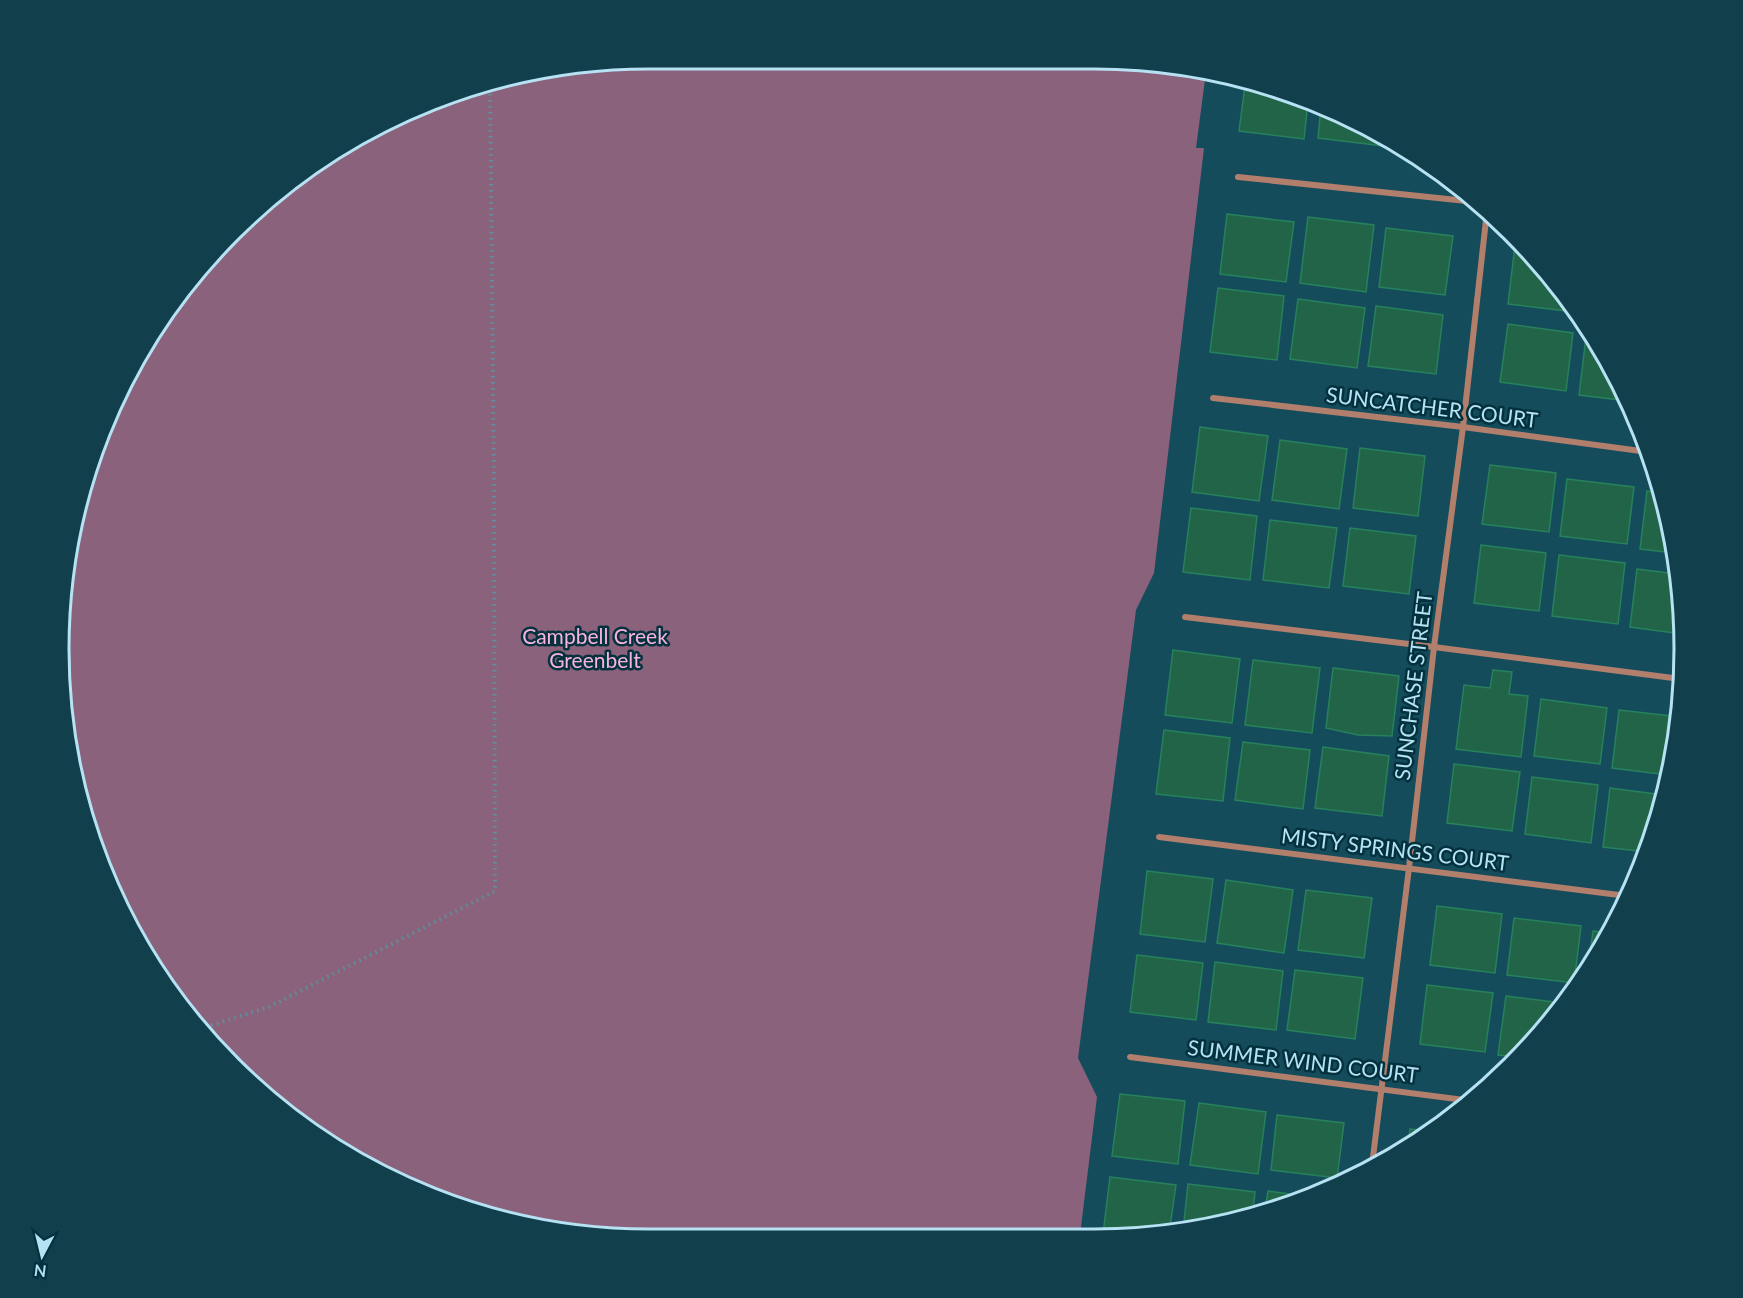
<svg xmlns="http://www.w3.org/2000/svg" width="1743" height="1298" font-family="Lato,sans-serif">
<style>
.green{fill:#8a627b}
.building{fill:#226448;stroke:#26815c;stroke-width:1.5}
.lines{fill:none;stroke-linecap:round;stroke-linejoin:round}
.path{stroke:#5e90a0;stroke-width:4;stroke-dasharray:1.5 4.5;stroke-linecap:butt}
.street{stroke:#b17f6c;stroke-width:6}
.labels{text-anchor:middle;stroke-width:5;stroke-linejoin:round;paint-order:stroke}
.street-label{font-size:21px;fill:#b6e2f3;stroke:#03313d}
.park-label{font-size:21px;fill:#f9b3de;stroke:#03313d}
.rim{fill:none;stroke:#b6e2f3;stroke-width:3}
</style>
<rect width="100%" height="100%" fill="#154c5c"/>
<polygon class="green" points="649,59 1132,60 1206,72 1196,148 1204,148 1154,573 1136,610 1078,1058 1097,1097 1080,1235 610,1238 460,1208 354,1161 259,1093 180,1008 103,875 79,801 60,688 70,534 120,388 158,321 231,232 353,138 496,79"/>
<g class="building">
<polygon points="1246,78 1308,102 1304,139 1239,131"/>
<polygon points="1321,107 1355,119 1384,136 1383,146 1318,138"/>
<polygon points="1227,214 1294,222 1286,282 1220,274"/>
<polygon points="1308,217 1374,225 1366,292 1300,283"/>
<polygon points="1386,228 1453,236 1445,295 1379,287"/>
<polygon points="1515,245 1525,246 1563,290 1576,312 1508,304"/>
<polygon points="1218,288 1284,296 1277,360 1210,352"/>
<polygon points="1298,299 1365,308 1357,368 1290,359"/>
<polygon points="1376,306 1443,315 1436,374 1368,366"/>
<polygon points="1508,324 1573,333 1566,391 1500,382"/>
<polygon points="1586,337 1592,337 1624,388 1629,401 1579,395"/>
<polygon points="1200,427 1268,436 1259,501 1192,492"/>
<polygon points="1280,440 1347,449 1339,509 1272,500"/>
<polygon points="1360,448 1425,456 1418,516 1353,508"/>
<polygon points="1490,465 1556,473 1549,532 1482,524"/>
<polygon points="1567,479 1634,487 1627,544 1560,536"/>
<polygon points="1647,491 1663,493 1674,553 1640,549"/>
<polygon points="1191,508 1257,516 1250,580 1183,572"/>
<polygon points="1270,520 1337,528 1329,588 1263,580"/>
<polygon points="1350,528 1416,536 1409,594 1343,586"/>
<polygon points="1481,545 1546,553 1539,611 1474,603"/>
<polygon points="1559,555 1625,563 1618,624 1552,616"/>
<polygon points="1637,569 1677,574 1683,611 1682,634 1630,627"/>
<polygon points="1173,650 1240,659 1232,723 1165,715"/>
<polygon points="1253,660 1320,668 1312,733 1245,725"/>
<polygon points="1333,668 1399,676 1392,736 1358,735 1326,728"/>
<polygon points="1493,670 1512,672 1509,694 1528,696 1521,757 1456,749 1464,685 1490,688"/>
<polygon points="1541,699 1607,708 1600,764 1534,756"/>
<polygon points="1619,710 1680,717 1679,726 1668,775 1612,768"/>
<polygon points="1164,730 1230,738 1223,801 1156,794"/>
<polygon points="1243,742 1310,750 1303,809 1235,800"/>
<polygon points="1323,747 1389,756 1382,816 1315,808"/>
<polygon points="1454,764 1520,772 1512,831 1447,823"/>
<polygon points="1532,777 1598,785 1591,843 1525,834"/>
<polygon points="1610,788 1663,795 1653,839 1647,852 1603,847"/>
<polygon points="1147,871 1213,879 1205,942 1140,934"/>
<polygon points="1226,880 1293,890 1284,953 1217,943"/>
<polygon points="1306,890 1372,898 1364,958 1298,950"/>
<polygon points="1437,906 1502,914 1495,973 1430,965"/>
<polygon points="1514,918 1581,926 1574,983 1507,975"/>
<polygon points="1593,931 1610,933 1605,945 1588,968"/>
<polygon points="1137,955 1203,963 1196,1020 1130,1012"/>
<polygon points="1215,962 1283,971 1276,1030 1208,1022"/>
<polygon points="1295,970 1363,978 1355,1039 1287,1030"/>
<polygon points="1427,985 1493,993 1485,1052 1420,1044"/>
<polygon points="1506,996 1563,1003 1538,1039 1518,1057 1498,1055"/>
<polygon points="1120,1094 1185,1101 1178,1164 1112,1156"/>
<polygon points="1199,1103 1266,1112 1258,1174 1190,1165"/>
<polygon points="1277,1115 1344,1123 1337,1178 1271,1170"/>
<polygon points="1410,1129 1430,1131 1408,1144"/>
<polygon points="1110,1177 1176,1185 1169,1234 1103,1234"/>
<polygon points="1188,1184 1255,1192 1253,1213 1183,1231"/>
<polygon points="1268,1191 1312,1197 1265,1209"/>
</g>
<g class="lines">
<polyline class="path" points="200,1029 269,1007 495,891 494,481 490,81"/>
<g class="street">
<polyline points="1238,177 1476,202"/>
<polyline points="1213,398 1463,427 1648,452"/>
<polyline points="1185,617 1434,647 1681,679"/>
<polyline points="1159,837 1627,896"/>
<polyline points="1130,1057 1472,1101"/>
<polyline points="1372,1165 1409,868 1434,647 1463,427 1487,211"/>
</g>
</g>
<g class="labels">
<g class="street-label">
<text transform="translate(1432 408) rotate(7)" y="7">SUNCATCHER COURT</text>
<text transform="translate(1414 686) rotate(-83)" y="7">SUNCHASE STREET</text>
<text transform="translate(1395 850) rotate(7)" y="7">MISTY SPRINGS COURT</text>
<text transform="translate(1303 1062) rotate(7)" y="7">SUMMER WIND COURT</text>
</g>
<g class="park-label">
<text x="595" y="644">Campbell Creek<tspan x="595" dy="24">Greenbelt</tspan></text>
</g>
</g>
<path d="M0 0H1743V1298H0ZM649 69H1094A580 580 0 0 1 1674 649V649A580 580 0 0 1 1094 1229H649A580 580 0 0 1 69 649V649A580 580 0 0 1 649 69Z" fill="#113f4c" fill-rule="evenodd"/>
<path class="rim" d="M649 69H1094A580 580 0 0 1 1674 649V649A580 580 0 0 1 1094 1229H649A580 580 0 0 1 69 649V649A580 580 0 0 1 649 69Z"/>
<g transform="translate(42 1256) rotate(187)" stroke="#03313d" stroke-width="4.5" paint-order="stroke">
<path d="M0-4.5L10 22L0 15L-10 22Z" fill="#b6e2f3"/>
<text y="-9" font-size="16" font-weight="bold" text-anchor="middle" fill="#b6e2f3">N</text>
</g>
</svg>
